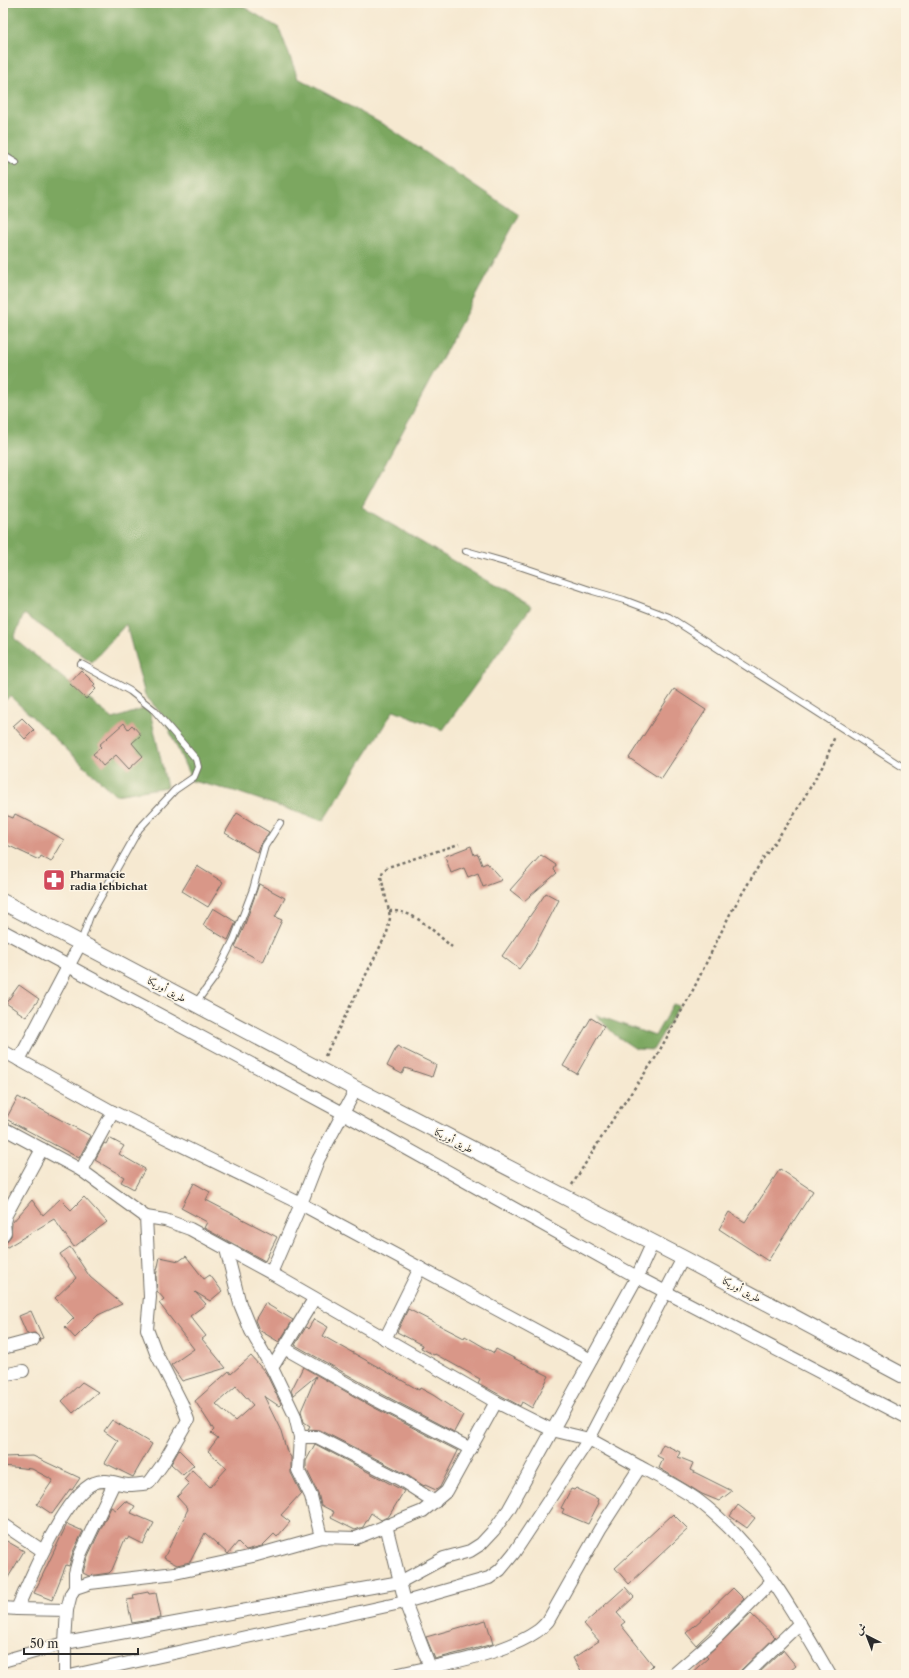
<svg xmlns="http://www.w3.org/2000/svg" width="909" height="1678" font-family="'Libre Caslon Text',Amiri,serif">
<style>
.forest{fill:#7ba760;stroke:#536946}
.building{fill:#d99788;fill-rule:evenodd}
.lines{fill:none;stroke-linecap:round;stroke-linejoin:round}
.service-casing{stroke:#726e65;stroke-width:8}
.minor-casing{stroke:#726e65;stroke-width:14}
.tertiary-casing{stroke:#726e65;stroke-width:17}
.path{stroke:#726e65;stroke-width:2.5;stroke-dasharray:3 3;stroke-linecap:butt}
.service{stroke:#fff;stroke-width:6}
.minor{stroke:#fff;stroke-width:12}
.tertiary{stroke:#fff;stroke-width:15}
.labels{text-anchor:middle;stroke-width:3;stroke-linejoin:round;paint-order:stroke}
.poi-label{font-size:10px;font-weight:bold;fill:#2b2b2b;stroke:#fcf5e5;text-anchor:start}
.street-label{font-size:10px;fill:#2b2b2b;stroke:#fcf5e5}
</style>
<rect width="100%" height="100%" fill="#fcf5e5"/>
<filter id="ink" filterUnits="userSpaceOnUse"><feTurbulence type="fractalNoise" baseFrequency=".025" numOctaves="2"/><feDisplacementMap in="SourceGraphic" scale="8" xChannelSelector="R" yChannelSelector="G"/><feConvolveMatrix kernelMatrix="1 2 1 2 8 2 1 2 1" color-interpolation-filters="sRGB"/></filter>
<filter id="wash" filterUnits="userSpaceOnUse"><feTurbulence type="fractalNoise" baseFrequency=".012" numOctaves="4" result="noise"/><feDisplacementMap in="SourceGraphic" scale="16" xChannelSelector="R" yChannelSelector="G"/><feGaussianBlur stdDeviation="0.9" result="paint"/><feColorMatrix in="noise" values="0 0 0 0 0 0 0 0 0 0 0 0 0 0 0 0 0 1.4 0 .05"/><feComposite in="paint" operator="in"/></filter>
<g filter="url(#wash)">
<rect width="100%" height="100%" fill="#f6e9d1"/>
<g class="forest">
<polygon points="3,3 237,3 279,28 298,78 386,126 519,215 362,507 531,607 443,730 394,710 323,821 234,791 192,781 163,716 145,695 126,624 92,662 24,614 14,638 113,719 149,707 167,787 115,795 10,696 3,703"/>
<polygon points="673,1004 679,1006 653,1050 636,1049 615,1035 596,1015 655,1036"/>
</g>
<g id="blocks">
<g class="building">
<polygon points="81,670 95,684 93,686 96,689 86,699 69,683"/>
<polygon points="674,689 706,710 661,779 629,758"/>
<polygon points="22,718 34,730 25,739 13,726"/>
<polygon points="124,723 128,729 132,725 141,735 132,743 143,756 129,769 116,755 103,766 93,754 101,747 99,745"/>
<polygon points="237,813 269,832 261,844 258,853 225,833"/>
<polygon points="3,814 13,818 15,814 45,829 64,840 51,862 41,856 39,860 3,843"/>
<polygon points="471,846 474,855 478,854 482,865 487,863 502,880 483,887 478,873 468,877 464,868 451,873 445,856"/>
<polygon points="541,855 556,865 554,870 557,873 524,901 510,890"/>
<polygon points="197,866 223,882 208,907 182,891"/>
<polygon points="259,884 285,898 275,917 282,920 263,962 235,947 244,927"/>
<polygon points="546,893 559,900 531,953 519,969 502,956"/>
<polygon points="213,908 236,922 228,940 203,925"/>
<polygon points="19,985 39,999 26,1017 6,1003"/>
<polygon points="591,1018 604,1026 577,1074 563,1066"/>
<polygon points="397,1046 436,1065 432,1077 405,1068 402,1074 387,1066"/>
<polygon points="18,1097 91,1136 79,1158 6,1119"/>
<polygon points="109,1138 124,1146 119,1154 145,1169 134,1189 121,1182 124,1177 95,1160 104,1143 106,1144"/>
<polygon points="780,1169 813,1191 768,1261 719,1229 729,1212 745,1222"/>
<polygon points="194,1183 210,1192 206,1200 277,1237 265,1261 204,1228 207,1222 181,1208"/>
<polygon points="84,1197 107,1222 74,1247 54,1219 4,1249 6,1242 11,1236 12,1223 32,1200 43,1215 60,1199 71,1210"/>
<polygon points="70,1247 90,1277 122,1304 98,1315 75,1338 65,1327 74,1318 55,1298 76,1278 60,1254"/>
<polygon points="186,1256 204,1279 210,1275 222,1291 210,1301 195,1292 206,1304 190,1316 206,1336 202,1339 226,1368 182,1381 171,1365 194,1349 159,1303 164,1299 157,1291 156,1276 160,1257 179,1261"/>
<polygon points="265,1303 293,1320 279,1342 259,1330 255,1320"/>
<polygon points="408,1309 464,1338 465,1336 494,1353 496,1349 549,1376 532,1408 522,1402 520,1406 500,1395 478,1383 480,1379 435,1354 434,1355 421,1348 422,1345 397,1332"/>
<polygon points="31,1311 43,1338 40,1339 35,1333 27,1334 19,1316"/>
<polygon points="314,1319 328,1327 323,1336 419,1390 420,1388 433,1395 463,1415 454,1432 380,1393 295,1345 306,1327 308,1329"/>
<path d="M251,1356L266,1373L281,1404L279,1406L264,1396L281,1431L287,1452L291,1457V1473L301,1493L281,1515L290,1522L277,1537L274,1534L262,1546L246,1550L238,1542L228,1554L205,1533L190,1562L177,1565L164,1558L188,1509L177,1497L189,1484L184,1479L192,1470L210,1487L227,1468L208,1451L218,1438L211,1433L214,1430L195,1401L229,1371L231,1374ZM236,1386L253,1405L235,1421L216,1404Z"/>
<polygon points="303,1367 373,1407 458,1451 440,1487 436,1490 425,1485 424,1486 404,1473 320,1430 308,1429 310,1426 304,1422 301,1411 316,1376 293,1395 291,1391"/>
<polygon points="82,1382 98,1392 73,1413 62,1401"/>
<polygon points="112,1420 152,1444 133,1477 105,1463 118,1441 104,1431"/>
<polygon points="315,1444 404,1491 389,1516 381,1520 371,1513 363,1527 355,1530 331,1518 334,1512 321,1505 318,1493 306,1468 306,1461"/>
<polygon points="663,1444 680,1452 678,1457 693,1463 690,1470 732,1491 719,1501 702,1494 659,1468 663,1459 657,1456"/>
<polygon points="179,1450 194,1465 183,1475 171,1464"/>
<polygon points="33,1456 80,1478 72,1490 70,1489 52,1514 37,1504 53,1480 32,1469 3,1466 3,1457"/>
<polygon points="576,1488 598,1499 597,1502 599,1503 588,1524 562,1513 564,1509 561,1508 571,1489 574,1490"/>
<polygon points="125,1501 135,1506 131,1513 154,1523 143,1544 129,1537 127,1540 125,1539 112,1570 109,1573 89,1576 83,1573 87,1558 111,1507 116,1510"/>
<polygon points="738,1505 755,1518 747,1528 730,1516"/>
<polygon points="673,1514 688,1529 629,1584 615,1568"/>
<polygon points="67,1524 83,1531 73,1552 69,1566 66,1565 52,1600 34,1593"/>
<polygon points="3,1539 24,1551 3,1586"/>
<polygon points="625,1587 634,1597 617,1613 625,1622 621,1625 653,1665 649,1669 655,1675 583,1675 573,1658 599,1641 584,1624"/>
<polygon points="733,1588 744,1599 696,1645 686,1633 711,1611 710,1610"/>
<polygon points="148,1592 149,1594 156,1593 161,1618 132,1623 127,1600 134,1599 133,1595"/>
<polygon points="751,1614 775,1637 741,1670 739,1675 689,1675 708,1658 706,1656"/>
<polygon points="486,1620 493,1644 435,1659 426,1637"/>
<polygon points="783,1650 796,1666 785,1675 757,1675"/>
</g>
</g>
</g>
<g filter="url(#ink)">
<use href="#blocks" fill-opacity="0" stroke="#726e65" stroke-width="1"/>
<g class="lines">
<g class="service-casing">
<g id="service">
<polyline points="3,155 16,163"/>
<polyline points="466,551 522,567 593,591 624,600 669,617 906,769"/>
<polyline points="81,942 90,916 139,829 175,790 194,777 198,767 196,759 154,710 130,691 81,664"/>
<polyline points="195,1004 215,977 234,939 253,889 265,846 280,823"/>
</g>
</g>
<g class="minor-casing">
<g id="minor">
<polyline points="3,931 343,1113 637,1277 906,1417"/>
<polyline points="3,1051 113,1112 301,1204 591,1360"/>
<polyline points="19,1060 80,944"/>
<polyline points="3,1128 81,1170"/>
<polyline points="146,1217 165,1220 190,1229 271,1273 496,1402 552,1430 589,1439 640,1467"/>
<polyline points="3,1235 5,1232 4,1222 6,1215 42,1149"/>
<polyline points="226,1249 240,1304 251,1331 272,1368 295,1416 300,1437 298,1470 311,1496 321,1537"/>
<polyline points="271,1273 301,1204 318,1160 356,1089"/>
<polyline points="385,1339 420,1268"/>
<polyline points="3,1348 33,1340"/>
<polyline points="284,1348 376,1400 471,1449"/>
<polyline points="272,1368 314,1299"/>
<polyline points="3,1375 23,1371"/>
<polyline points="300,1437 317,1437 401,1480 435,1502"/>
<polyline points="3,1524 43,1551"/>
<polyline points="386,1525 405,1602 433,1675"/>
<polyline points="75,1588 75,1573 80,1555 114,1483"/>
<path d="M3,1608L17,1609C30,1579 65,1495 94,1483C105,1478 117,1484 128,1485C135,1485 142,1484 149,1483L162,1465L188,1420L182,1404L156,1353L147,1329L150,1297L146,1217L81,1170L113,1112"/>
<polyline points="17,1609 67,1610"/>
<polyline points="3,1661 65,1643 400,1582 444,1558 470,1551 481,1544 494,1530 509,1509 637,1277 653,1242"/>
<polyline points="65,1675 65,1643 67,1610 71,1594 75,1588 90,1583 175,1573 253,1556 321,1537 356,1538 423,1511 447,1491 496,1402"/>
<polyline points="74,1675 405,1602 489,1578 500,1570 514,1553 589,1439 683,1258"/>
<path d="M395,1675C437,1665 501,1656 536,1632C541,1629 544,1625 548,1621L600,1529L640,1467C659,1477 679,1487 696,1499C756,1543 793,1611 830,1675"/>
<polyline points="673,1675 717,1637 772,1581"/>
<polyline points="746,1675 800,1623"/>
</g>
</g>
<g class="tertiary-casing">
<polyline id="tertiary" points="3,902 356,1089 683,1258 906,1377"/>
</g>
<g class="path">
<path d="M389,911C414,909 434,932 452,947"/>
<polyline points="325,1056 387,933 390,918 389,911 381,877 383,871 388,867 459,844"/>
<polyline points="572,1185 613,1119 656,1057 693,990 730,914 764,857 794,815 825,762 835,736"/>
</g>
<use href="#service" class="service"/>
<use href="#minor" class="minor"/>
<use href="#tertiary" class="tertiary"/>
</g>
</g>
<defs>
<g id="pharmacy-square" transform="scale(1.15)"><rect x="-9" y="-9" width="18" height="18" rx="4" fill="#d1495b" stroke="#fcf5e5"/><path d="M-2-6h4v4h4v4h-4v4h-4v-4h-4v-4h4Z" fill="#fff"/></g>
</defs>
<g fill-rule="evenodd">
<use href="#pharmacy-square" x="54" y="880"/>
</g>
<g class="labels">
<g class="poi-label">
<text x="70" y="878">Pharmacie<tspan x="70" dy="12">radia lehbichat</tspan></text>
</g>
<g class="street-label">
<text transform="translate(167 989) rotate(28)" y="4">طريق أوريكا</text>
<text transform="translate(454 1140) rotate(27)" y="4">طريق أوريكا</text>
<text transform="translate(742 1289) rotate(28)" y="4">طريق أوريكا</text>
</g>
</g>
<rect width="909" height="1678" fill="none" stroke="#fcf5e5" stroke-width="16"/>
<g transform="translate(867 1636) rotate(318)" stroke="#fcf5e5" stroke-width="3" paint-order="stroke">
<path d="M0-3L7 15L0 10L-7 15Z" fill="#2b2b2b"/>
<text y="-6" font-size="11" font-weight="bold" text-anchor="middle" fill="#2b2b2b">ش</text>
</g>
<path d="M24 1648v6h114v-6" fill="none" stroke="#2b2b2b" stroke-width="2"/>
<text x="30" y="1648" font-size="12" fill="#2b2b2b" stroke="#fcf5e5" stroke-width="3" paint-order="stroke">50 m</text>
</svg>
